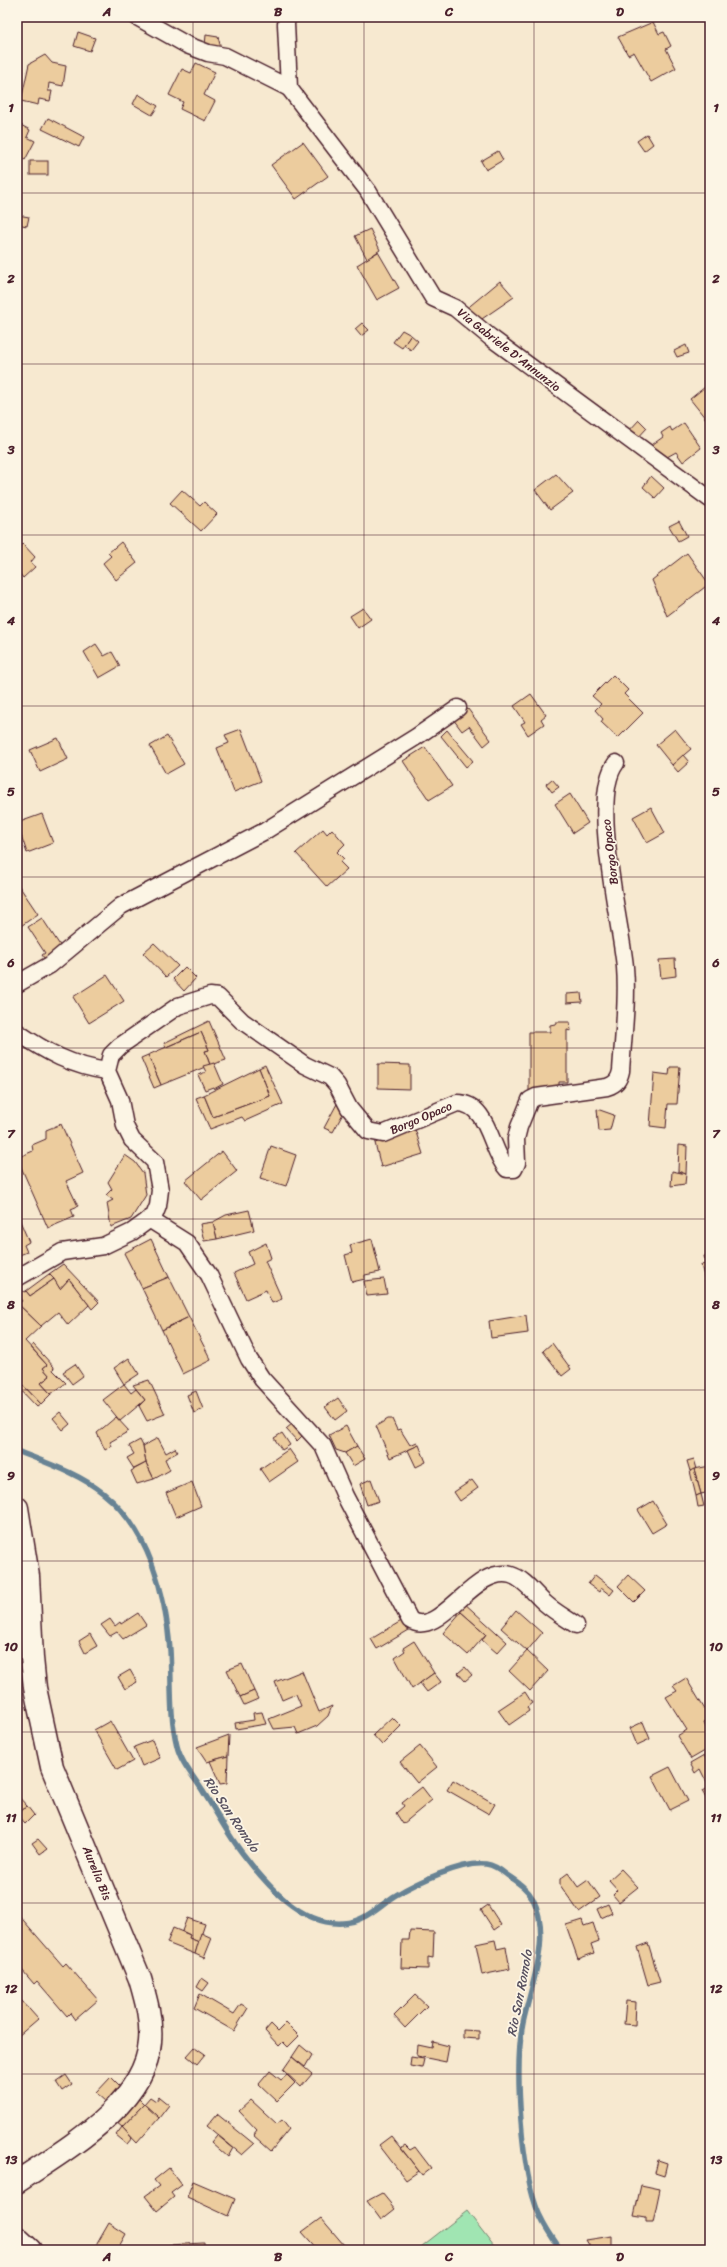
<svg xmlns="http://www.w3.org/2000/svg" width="727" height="2267" font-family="Sriracha,sans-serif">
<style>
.green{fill:#a0e5b2;stroke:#75826e}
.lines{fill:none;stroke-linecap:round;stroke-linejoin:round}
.stream{stroke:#678394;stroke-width:5.5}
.building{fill:#eccc9e;stroke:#4a1f2b}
.street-casing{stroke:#4a1f2b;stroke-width:19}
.secondary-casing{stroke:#4a1f2b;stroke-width:25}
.highway-casing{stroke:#4a1f2b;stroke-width:25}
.street{stroke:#fcf5e5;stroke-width:16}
.secondary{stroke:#fcf5e5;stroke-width:22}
.highway{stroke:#fcf5e5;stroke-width:22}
.grid{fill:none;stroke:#4a1f2b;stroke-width:1;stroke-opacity:0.55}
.labels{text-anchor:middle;stroke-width:3.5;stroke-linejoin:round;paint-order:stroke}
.street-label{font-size:12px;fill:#4a1f2b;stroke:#fcf5e5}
.water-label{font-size:13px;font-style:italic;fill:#585160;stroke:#fcf5e5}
.neatline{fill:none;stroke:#4a1f2b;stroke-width:1.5}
.grid-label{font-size:13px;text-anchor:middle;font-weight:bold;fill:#4a1f2b}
</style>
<rect width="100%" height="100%" fill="#f7e9d0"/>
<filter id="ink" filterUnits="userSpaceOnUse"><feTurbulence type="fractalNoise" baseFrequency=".025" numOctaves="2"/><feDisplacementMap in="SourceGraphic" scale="8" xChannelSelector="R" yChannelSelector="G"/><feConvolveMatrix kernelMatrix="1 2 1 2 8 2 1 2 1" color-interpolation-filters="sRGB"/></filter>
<g filter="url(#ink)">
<polygon class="green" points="467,2211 497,2250 417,2250"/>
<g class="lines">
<path class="stream" d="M17,1451C47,1463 78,1473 103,1493C149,1529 166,1595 170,1650C172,1682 169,1714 177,1746C181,1763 195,1778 204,1793C217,1813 228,1835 243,1854C266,1884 301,1926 343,1923C365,1922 378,1906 396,1895C416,1883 462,1861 486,1864C493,1865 501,1870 507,1875C517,1882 527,1888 533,1899C552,1938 531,1984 523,2023C514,2067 521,2172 539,2214C545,2227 553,2239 561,2250"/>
</g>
<g class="building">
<polygon points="653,22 659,34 664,32 671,46 666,49 676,68 651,82 634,52 628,55 618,37"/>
<polygon points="78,32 95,38 90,51 74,46"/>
<polygon points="206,35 218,37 221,48 205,45"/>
<polygon points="45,55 52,63 66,66 63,86 49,83 48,91 52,91 50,101 39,99 38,105 21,101 29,64"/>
<polygon points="196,63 215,72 204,95 215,101 205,121 180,109 183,102 169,95 182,69 191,73"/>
<polygon points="138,94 158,106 152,115 133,104"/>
<polygon points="48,118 84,137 79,147 42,129"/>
<polygon points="17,123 30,130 27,137 35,141 25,160 17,155"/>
<polygon points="647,134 653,144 644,151 637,141"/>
<polygon points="303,142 328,176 296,199 271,165"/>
<polygon points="498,151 503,160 486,170 481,161"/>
<rect x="30" y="161" width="18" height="14"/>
<polygon points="18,215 29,217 27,226 17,224"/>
<polygon points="370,229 380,250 367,259 355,236"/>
<polygon points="378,252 399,288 377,300 357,265"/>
<polygon points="500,281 514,297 476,323 465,310"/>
<polygon points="362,323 369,330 361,336 355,329"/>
<polygon points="402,330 411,335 402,348 393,342"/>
<polygon points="411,335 418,341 411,350 404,345"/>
<polygon points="686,345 689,353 677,357 674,351"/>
<polygon points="710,383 710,424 690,399"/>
<polygon points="639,420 647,428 636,440 628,432"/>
<polygon points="684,423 701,448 683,462 676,452 667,457 649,447 663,437 661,433 670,427 672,431"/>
<polygon points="556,474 573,493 550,510 535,490"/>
<polygon points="651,476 664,488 655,498 643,487"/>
<polygon points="182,490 200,506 204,502 217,514 201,531 170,503"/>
<polygon points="679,521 687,536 678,541 669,526"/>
<polygon points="121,542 137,563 116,580 103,563 111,556 108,553"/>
<polygon points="23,544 35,557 31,562 35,567 23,578 17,570 17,550"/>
<polygon points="687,553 709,584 667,616 652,580"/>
<polygon points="363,608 371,619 358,628 350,616"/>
<polygon points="96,644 104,656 112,652 120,666 99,678 84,652"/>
<polygon points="613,675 628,690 624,694 643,713 618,738 601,722 603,719 595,710 601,704 592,696"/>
<polygon points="531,694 546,715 541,719 544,724 528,735 521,724 525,722 514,706"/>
<polygon points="468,709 491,740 484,746 469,726 462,731 453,719"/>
<polygon points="241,729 261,781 234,792 217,748 229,743 225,735"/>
<polygon points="675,729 691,749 672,765 656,745"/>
<polygon points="447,730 473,761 466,767 441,736"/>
<polygon points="167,736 184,764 166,774 150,746"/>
<polygon points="58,738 68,759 40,772 30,750"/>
<polygon points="425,747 452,786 429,800 403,761"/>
<polygon points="683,755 689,762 678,772 672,765"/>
<polygon points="552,779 559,787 552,792 546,784"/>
<polygon points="570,794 588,823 573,833 555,804"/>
<polygon points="651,807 665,833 647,843 633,817"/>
<polygon points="42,814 53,843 27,853 17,823"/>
<polygon points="323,829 327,834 332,829 345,844 337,852 344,859 340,862 347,869 327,887 296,853"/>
<polygon points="17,883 38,914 18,928 17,926"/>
<polygon points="42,918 63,950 47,962 42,955 45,953 28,927"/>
<polygon points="154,943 178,966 166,977 143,953"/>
<polygon points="675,959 676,976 661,978 659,960"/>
<polygon points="17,960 24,974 17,977"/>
<polygon points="185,967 196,978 184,991 173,979"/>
<polygon points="107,975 124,1001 89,1023 73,997"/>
<polygon points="581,993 582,1002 567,1003 567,994"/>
<polygon points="209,1021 226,1060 210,1065 205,1051 209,1050 201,1032 166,1047 164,1043"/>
<polygon points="556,1022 570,1022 571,1031 567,1030 567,1082 559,1082 559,1091 529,1091 529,1032 550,1032 550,1025 555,1024"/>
<polygon points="201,1032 209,1050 205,1051 210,1065 161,1085 148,1055"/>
<polygon points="148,1055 161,1085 154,1088 141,1058"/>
<polygon points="214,1063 223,1084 214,1089 213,1087 205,1090 198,1075 206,1072 203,1066"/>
<polygon points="378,1064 410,1065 410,1089 378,1088"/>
<polygon points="265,1065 283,1104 245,1121 242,1117 210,1129 196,1098 204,1095 213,1117 270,1096 259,1068"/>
<polygon points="670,1067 680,1067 677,1104 668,1104 666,1128 650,1126 654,1073 669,1075"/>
<polygon points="259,1068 270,1096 213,1117 204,1095"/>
<polygon points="339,1100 345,1110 333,1132 324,1128"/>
<polygon points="597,1109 614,1115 610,1130 599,1131"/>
<polygon points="61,1124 83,1173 66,1181 78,1206 71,1209 74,1217 48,1228 17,1158 33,1151 32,1145 46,1139 46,1130"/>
<polygon points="415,1129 423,1154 381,1167 375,1143"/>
<polygon points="679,1145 687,1146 686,1174 678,1171"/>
<polygon points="271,1146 296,1155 286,1186 260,1178"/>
<polygon points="222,1151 237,1171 201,1200 185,1181"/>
<polygon points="125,1155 135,1162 143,1173 146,1195 131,1219 111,1227 107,1203 113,1200 106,1195 112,1189 108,1182"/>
<polygon points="672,1171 686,1174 685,1184 671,1186"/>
<polygon points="249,1210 254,1230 217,1239 213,1222 226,1215"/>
<polygon points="17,1214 29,1242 24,1245 27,1252 17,1256"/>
<polygon points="213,1222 217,1239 204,1241 200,1224"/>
<polygon points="151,1239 169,1277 142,1288 124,1253"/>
<polygon points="372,1239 380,1272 365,1275 365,1279 352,1282 345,1255 352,1253 350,1245"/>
<polygon points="266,1243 271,1258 265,1261 282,1299 272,1303 266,1290 246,1299 234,1273 253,1264 248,1252"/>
<polygon points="710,1255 710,1291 708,1291 701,1265 706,1264 704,1256"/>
<polygon points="63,1264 99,1302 92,1309 69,1279 60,1289 49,1274"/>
<polygon points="49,1274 54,1279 30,1296 26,1291"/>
<polygon points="169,1277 189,1317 162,1330 142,1288"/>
<polygon points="54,1279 60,1289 69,1279 89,1305 68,1325 58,1312 41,1326 18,1304 22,1301 17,1295 22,1290 24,1292 26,1291 30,1296"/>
<polygon points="384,1279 387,1294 367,1296 364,1281"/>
<polygon points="18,1304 41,1326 25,1341 47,1365 43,1368 50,1376 41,1383 51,1394 41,1404 17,1379"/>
<polygon points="526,1315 528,1333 491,1338 489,1321"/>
<polygon points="189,1317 211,1360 183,1374 162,1330"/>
<polygon points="552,1343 571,1369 562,1376 543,1351"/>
<polygon points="33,1344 54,1367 53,1370 66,1383 51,1394 41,1383 50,1376 43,1368 47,1365 31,1347"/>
<polygon points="129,1358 139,1374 124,1384 114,1368"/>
<polygon points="75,1364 83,1376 72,1384 63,1372"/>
<polygon points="17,1379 41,1404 37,1407 17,1386"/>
<polygon points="149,1380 165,1414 147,1421 139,1406 145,1400 133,1385"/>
<polygon points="124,1384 131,1393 136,1389 145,1400 120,1421 103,1400"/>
<polygon points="196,1391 203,1409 194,1413 187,1395"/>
<polygon points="338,1398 347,1411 335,1420 325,1407"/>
<polygon points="60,1412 70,1424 63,1430 53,1418"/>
<polygon points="116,1417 129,1431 110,1442 112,1446 105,1450 97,1433"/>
<polygon points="388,1419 392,1419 397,1430 400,1429 410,1445 417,1442 419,1445 390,1458 376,1426"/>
<polygon points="293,1423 304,1434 297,1441 286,1429"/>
<polygon points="346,1426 357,1446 345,1453 336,1450 329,1435"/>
<polygon points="282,1433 290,1445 282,1450 274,1438"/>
<polygon points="158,1438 166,1453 175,1448 178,1452 165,1459 170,1470 154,1479 146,1463 143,1446"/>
<polygon points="140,1440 143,1446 146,1463 134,1469 127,1458 134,1454 129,1446"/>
<polygon points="419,1445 426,1462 416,1467 408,1450"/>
<polygon points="357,1446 365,1459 353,1466 345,1453"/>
<polygon points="289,1449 298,1462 269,1482 260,1469"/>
<polygon points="694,1459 697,1469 690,1471 687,1461"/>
<polygon points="146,1463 154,1479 137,1484 131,1471"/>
<polygon points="710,1466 710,1492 701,1494 694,1469"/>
<polygon points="694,1469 701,1494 696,1496 690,1471"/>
<polygon points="371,1479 379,1501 367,1505 360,1484"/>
<polygon points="472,1480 478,1488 460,1501 454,1492"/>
<polygon points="192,1482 201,1506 176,1517 166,1493"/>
<polygon points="701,1494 704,1506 698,1507 696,1496"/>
<polygon points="653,1501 667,1524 652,1533 638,1510"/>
<polygon points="595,1575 614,1590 610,1595 601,1588 599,1592 588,1584"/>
<polygon points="628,1575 645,1591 634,1602 618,1586"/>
<polygon points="463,1602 507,1642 497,1653 482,1640 486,1634 461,1612 459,1616 454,1612"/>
<polygon points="516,1610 542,1633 527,1651 501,1628"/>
<polygon points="461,1612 486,1634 468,1655 443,1633"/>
<polygon points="138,1613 146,1625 123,1639 117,1632 110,1636 101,1625 110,1619 115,1626 120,1622 121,1624"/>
<polygon points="403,1620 409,1630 377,1649 371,1639"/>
<polygon points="90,1634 97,1646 85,1653 79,1641"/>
<polygon points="414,1641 434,1673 412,1689 395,1658 405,1651 403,1648"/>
<polygon points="527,1651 548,1671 530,1691 509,1671"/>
<polygon points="242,1664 254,1691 240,1697 227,1670"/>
<polygon points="465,1667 472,1675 465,1681 458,1673"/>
<polygon points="130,1670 137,1682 125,1689 118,1677"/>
<polygon points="302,1671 319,1712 332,1706 328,1716 317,1726 298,1734 295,1727 274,1729 269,1719 301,1706 296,1694 282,1700 275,1682"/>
<polygon points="434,1673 441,1682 427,1692 420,1683"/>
<polygon points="686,1678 710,1718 704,1723 710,1737 710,1748 691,1759 677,1736 687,1730 666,1697 677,1691 673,1686"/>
<polygon points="254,1691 258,1699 244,1705 240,1697"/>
<polygon points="525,1692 532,1703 527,1707 529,1711 509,1725 498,1710"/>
<polygon points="262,1712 266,1724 236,1729 235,1723 254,1720 253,1713"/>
<polygon points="392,1717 401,1726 382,1745 373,1735"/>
<polygon points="110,1721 133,1761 117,1770 94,1730"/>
<polygon points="643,1722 650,1739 637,1745 630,1728"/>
<polygon points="229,1735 228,1756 207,1762 197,1747"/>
<polygon points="152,1740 160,1758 142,1766 134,1747"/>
<polygon points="420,1746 437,1767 417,1783 400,1762"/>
<polygon points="704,1755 710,1767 710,1801 708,1802 702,1791 709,1787 700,1769 695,1773 690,1763"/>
<polygon points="228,1756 227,1783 220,1784 210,1761"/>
<polygon points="670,1767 688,1801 670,1810 652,1776"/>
<polygon points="453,1780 495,1804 489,1814 447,1790"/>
<polygon points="422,1787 432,1800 403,1824 396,1813 404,1806 402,1803"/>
<polygon points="17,1795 27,1806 17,1815"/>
<polygon points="27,1806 34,1815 25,1824 17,1815"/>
<polygon points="38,1839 47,1849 40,1854 32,1843"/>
<polygon points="621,1869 638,1887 619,1902 613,1895 618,1890 609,1880"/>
<polygon points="568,1873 578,1887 588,1880 600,1897 579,1912 560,1885 560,1879"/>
<polygon points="608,1904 612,1913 601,1918 597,1909"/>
<polygon points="488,1905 501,1925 494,1930 481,1910"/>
<polygon points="17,1913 63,1966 66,1963 98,2000 75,2020 70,2013 67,2016 37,1981 34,1984 17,1964"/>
<polygon points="187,1918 205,1924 199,1942 189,1938 190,1935 182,1931"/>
<polygon points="582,1920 584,1926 593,1923 599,1941 591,1944 594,1953 578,1959 566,1925"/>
<polygon points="173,1928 190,1935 189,1938 199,1942 195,1954 167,1943"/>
<polygon points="410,1931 434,1932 433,1958 428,1957 428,1969 401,1968 402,1940 409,1940"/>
<polygon points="201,1933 212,1938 204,1958 195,1954"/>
<polygon points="495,1940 497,1949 506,1947 510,1969 482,1975 476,1944"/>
<polygon points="648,1943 660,1982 648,1985 637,1947"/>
<polygon points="202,1978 209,1983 203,1991 197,1987"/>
<polygon points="200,1994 234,2014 241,2004 248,2008 234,2031 194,2008"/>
<polygon points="415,1995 427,2006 405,2028 394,2016"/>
<polygon points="22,2001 38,2019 17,2037 17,2004"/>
<polygon points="626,2001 636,2002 635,2025 624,2024"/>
<polygon points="286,2023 299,2036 288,2047 283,2042 279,2046 265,2031 271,2024 278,2031"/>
<polygon points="463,2030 479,2031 479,2039 463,2038"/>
<polygon points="433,2042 449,2046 446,2062 417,2056 418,2045 432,2048"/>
<polygon points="300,2045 312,2055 305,2067 292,2057"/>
<polygon points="195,2047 205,2054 197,2064 187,2056"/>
<polygon points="292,2057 312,2074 301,2087 283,2070"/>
<polygon points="411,2057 424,2059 422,2068 410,2066"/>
<polygon points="270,2071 281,2080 287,2075 295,2083 277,2101 259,2084"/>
<polygon points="66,2075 72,2084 62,2091 56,2082"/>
<polygon points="111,2077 120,2086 106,2102 96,2093"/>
<polygon points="137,2097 144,2104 122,2127 116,2122"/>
<polygon points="150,2097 156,2101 159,2097 169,2105 159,2118 144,2104"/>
<polygon points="251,2100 277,2124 282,2120 289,2129 271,2151 253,2135 257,2130 239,2111"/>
<polygon points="144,2104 159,2118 137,2143 122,2127"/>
<polygon points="217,2114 254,2144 242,2155 207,2126"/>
<polygon points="122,2127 132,2138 127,2144 116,2135"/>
<polygon points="217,2135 233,2148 228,2157 211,2142"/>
<polygon points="391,2136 419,2171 406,2180 379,2145"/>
<polygon points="405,2145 410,2150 415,2147 431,2168 422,2175 401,2148"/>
<polygon points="658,2160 667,2163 664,2176 655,2173"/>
<polygon points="169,2168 182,2185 171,2193 174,2197 157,2211 145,2196 159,2186 154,2180"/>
<polygon points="193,2181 235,2199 228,2216 187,2197"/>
<polygon points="641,2185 660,2189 653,2222 646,2222 646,2218 634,2216"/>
<polygon points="382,2193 395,2209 381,2220 367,2201"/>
<polygon points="321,2218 344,2245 338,2250 318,2250 302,2232"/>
<polygon points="109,2223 126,2234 117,2250 96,2250 94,2249"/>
<polygon points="612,2236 612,2250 592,2250 586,2240"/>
<polygon points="204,2243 204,2250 169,2250 169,2245"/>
</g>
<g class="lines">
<g class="street-casing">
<g id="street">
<polyline points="137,17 187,45 208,53 225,56 289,88"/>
<polyline points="287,17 286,24 289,88 368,191 433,298 455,308 490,337 710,499"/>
<polyline points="17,984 50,965 121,906 265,831 416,737 458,708"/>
<path d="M17,1032C46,1052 72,1066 107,1071"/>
<path d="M149,1219L187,1243L209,1275L249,1359L262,1379L323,1446L345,1496L410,1620C440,1640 474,1564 511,1575C525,1579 535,1595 546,1604C555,1612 566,1618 576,1625"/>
<path d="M17,1278L62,1252L103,1246L132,1232L154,1216L158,1206L160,1190L155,1162L132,1140L125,1126L120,1100L107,1071L111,1055L120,1046L178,1006L210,996L218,997L242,1021L305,1065L330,1077L337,1085L349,1108L368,1131L383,1134L457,1103C489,1103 490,1150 507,1169H514L517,1163L516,1139L519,1127L530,1100L536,1097L607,1087C616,1084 619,1080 621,1071C623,1037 628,1001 625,967C621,922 589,798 616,763"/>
</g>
</g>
<g class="secondary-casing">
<polyline id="secondary" points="17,2238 30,2250"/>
</g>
<g class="highway-casing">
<path id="highway" d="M17,1508L28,1576L32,1658L35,1688L52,1767L140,1979C146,2000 152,2020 150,2042C145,2105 64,2150 17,2182"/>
</g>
<use href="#street" class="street"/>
<use href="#secondary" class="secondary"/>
<use href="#highway" class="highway"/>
</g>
</g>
<path class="grid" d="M193,17V2250M364,17V2250M534,17V2250M17,193H710M17,364H710M17,535H710M17,706H710M17,877H710M17,1048H710M17,1219H710M17,1390H710M17,1561H710M17,1732H710M17,1903H710M17,2074H710"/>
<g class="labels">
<g class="street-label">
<text transform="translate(509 350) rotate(38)" y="4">Via Gabriele D'Annunzio</text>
<text transform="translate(610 852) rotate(-97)" y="4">Borgo Opaco</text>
<text transform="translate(421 1118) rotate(-23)" y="4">Borgo Opaco</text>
<text transform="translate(97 1873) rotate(68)" y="4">Aurelia Bis</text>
</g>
<g class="water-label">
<text transform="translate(232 1814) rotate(56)" y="5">Rio San Romolo</text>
<text transform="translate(519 1993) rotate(-79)" y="5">Rio San Romolo</text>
</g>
</g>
<rect width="727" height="2267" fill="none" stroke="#fcf5e5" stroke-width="44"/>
<rect x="22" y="22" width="683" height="2223" class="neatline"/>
<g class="grid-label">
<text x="107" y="16">A</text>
<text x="278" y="16">B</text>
<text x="449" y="16">C</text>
<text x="620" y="16">D</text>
<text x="11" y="112">1</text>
<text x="716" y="112">1</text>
<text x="11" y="283">2</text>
<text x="716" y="283">2</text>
<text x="11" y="454">3</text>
<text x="716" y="454">3</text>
<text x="11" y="625">4</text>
<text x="716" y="625">4</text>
<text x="11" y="796">5</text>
<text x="716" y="796">5</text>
<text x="11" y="967">6</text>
<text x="716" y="967">6</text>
<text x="11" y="1138">7</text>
<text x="716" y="1138">7</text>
<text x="11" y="1309">8</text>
<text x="716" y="1309">8</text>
<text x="11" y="1480">9</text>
<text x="716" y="1480">9</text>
<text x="11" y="1651">10</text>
<text x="716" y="1651">10</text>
<text x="11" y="1822">11</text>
<text x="716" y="1822">11</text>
<text x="11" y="1993">12</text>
<text x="716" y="1993">12</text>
<text x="11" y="2164">13</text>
<text x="716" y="2164">13</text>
<text x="107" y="2261">A</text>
<text x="278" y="2261">B</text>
<text x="449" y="2261">C</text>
<text x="620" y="2261">D</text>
</g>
</svg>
